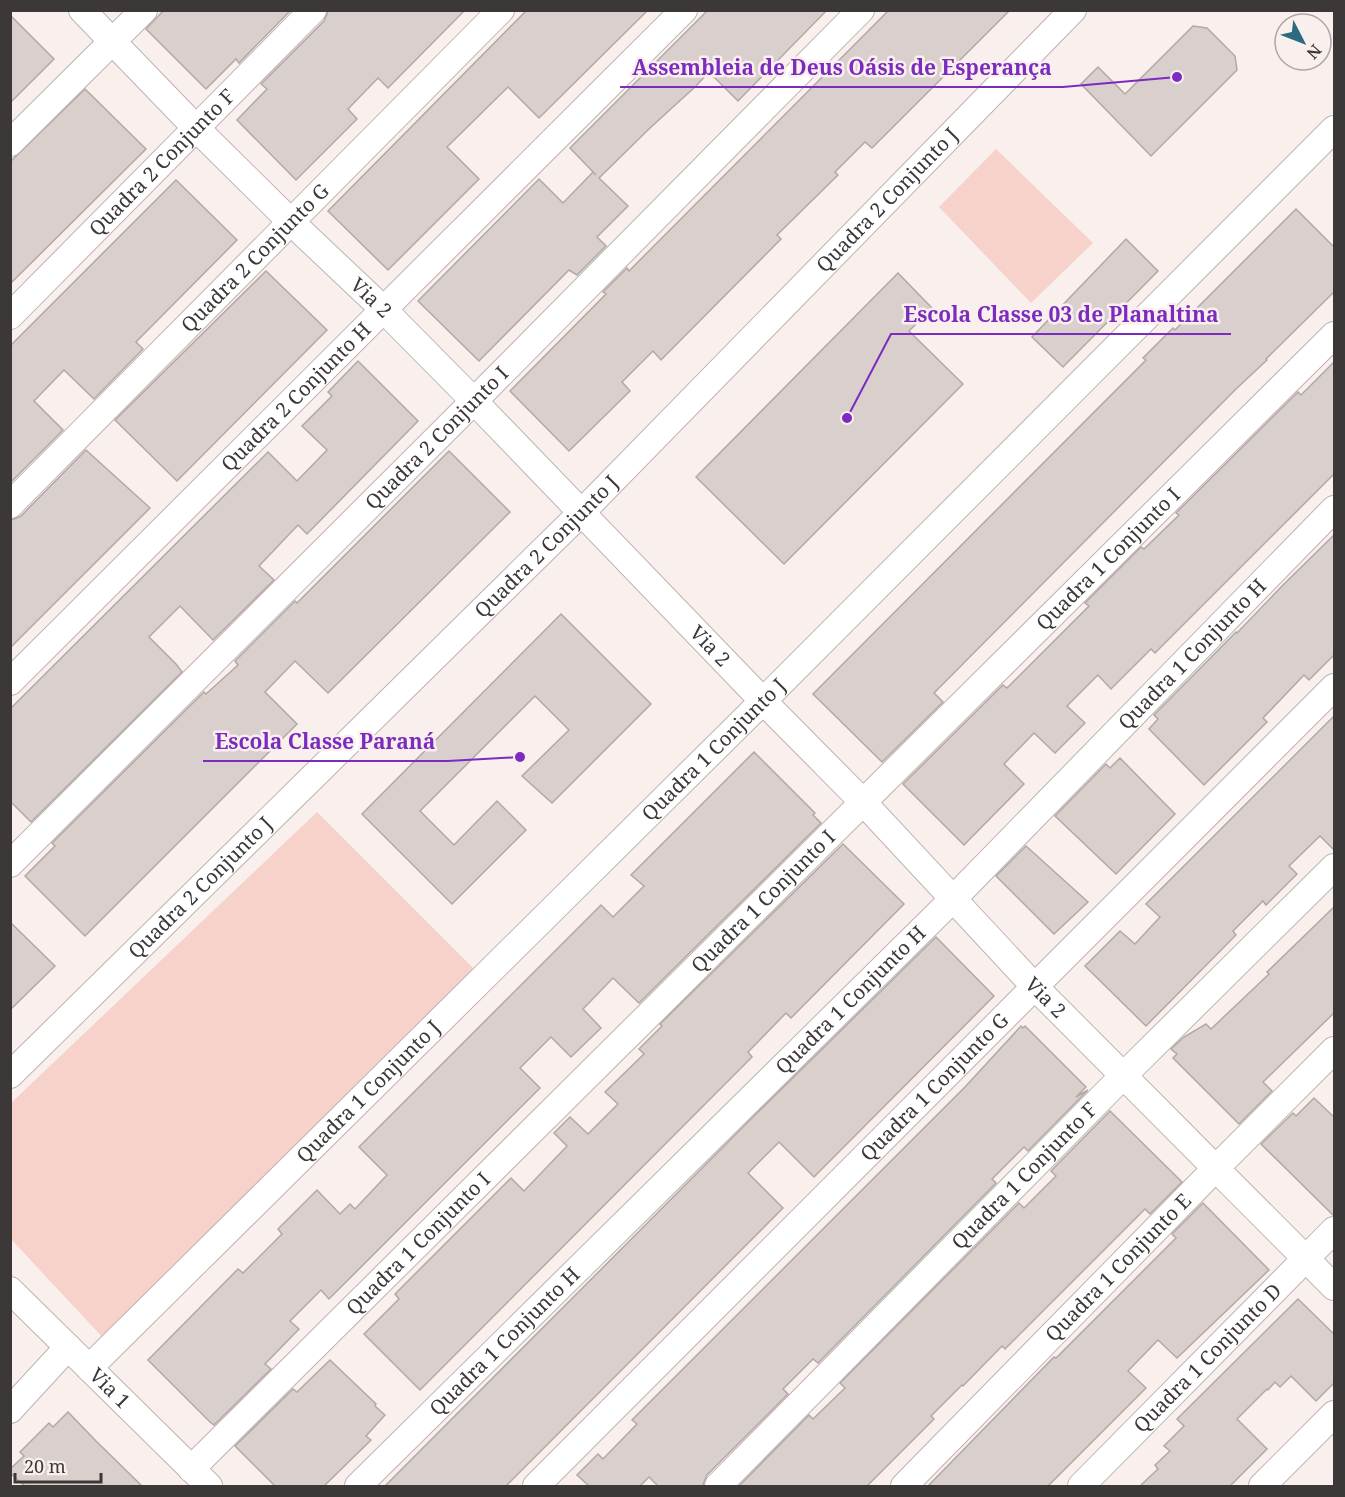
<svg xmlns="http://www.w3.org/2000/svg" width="1345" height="1497" font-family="'Noto Serif',serif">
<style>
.park{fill:#f7d2cb}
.building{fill:#d9cfcd;stroke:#b2a8a6;stroke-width:1.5}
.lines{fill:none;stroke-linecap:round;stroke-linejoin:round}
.minor-casing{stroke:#beb3b2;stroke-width:28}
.minor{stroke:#fff;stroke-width:26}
.labels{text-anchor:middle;stroke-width:5;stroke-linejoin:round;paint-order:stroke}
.street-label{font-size:20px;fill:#3c3837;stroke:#f9efed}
.leader{fill:none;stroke:#7b2cbf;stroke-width:2}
.callout-dot{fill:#7b2cbf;stroke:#f9efed;stroke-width:2}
.callout-label{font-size:21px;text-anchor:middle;font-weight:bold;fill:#7b2cbf;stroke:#f9efed;stroke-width:5;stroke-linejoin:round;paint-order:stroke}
</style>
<rect width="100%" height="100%" fill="#f9efed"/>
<g class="park">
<polygon points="996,149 1093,243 1031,303 939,207"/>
<polygon points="317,812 475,970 104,1339 11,1239 11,1103"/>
</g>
<g class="building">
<polygon points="164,10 291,10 239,63 236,59 206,89 146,29"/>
<polygon points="328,10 465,10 388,88 378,78 348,109 357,119 296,180 237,120 267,89 261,84 324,21 327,14"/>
<polygon points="527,10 648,10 539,118 508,87 447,147 479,179 388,270 328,211"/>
<polygon points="708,10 827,10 738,101 709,72 696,86 650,128 599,178 628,206 597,237 606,246 577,275 569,270 479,361 418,301 539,179 563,203 593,172 596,175 570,148"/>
<polygon points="889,10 1010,10 872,148 865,142 835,172 838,175 777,235 781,239 661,360 653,351 622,382 630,391 569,451 510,391 606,294 603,292 627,268 629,271"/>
<polygon points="10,15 54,59 10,103"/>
<polygon points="1193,26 1207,28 1235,56 1237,70 1151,156 1081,84 1098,67 1125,94"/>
<polygon points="85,89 146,149 10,284 10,162"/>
<polygon points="176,180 237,240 136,342 143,349 94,399 64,370 34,401 63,430 10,483 10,346"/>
<polygon points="1296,209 1335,248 1335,291 1266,359 1267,360 1236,389 934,693 943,702 882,762 813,694 1146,360 1143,358 1173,328 1175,330"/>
<polygon points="1126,239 1158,271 1063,367 1032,337"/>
<polygon points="266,271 327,330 177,481 115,420"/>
<polygon points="898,273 932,308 909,331 963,384 784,564 696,477"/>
<polygon points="358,361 418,421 307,534 298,525 259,566 274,580 213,640 180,606 149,637 176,664 182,672 31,822 10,801 10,709 268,452 297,481 327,450 302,426 332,396 328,392"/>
<polygon points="1335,361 1335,473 1155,653 1151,649 1111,689 1098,675 1067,706 1085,723 1055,753 1034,733 1004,764 1024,784 964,845 903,784 1003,685 1007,688 1089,606 1085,603 1141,547 1144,549 1179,515 1176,513 1298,392 1301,395"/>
<polygon points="86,450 150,508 10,648 10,520 14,519 21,516"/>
<polygon points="449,451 510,512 328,693 295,661 265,692 297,724 85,936 25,876 55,846 52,843 199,697 204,692 206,694 238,665 235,661 295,601 297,603"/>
<polygon points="1335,534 1335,654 1309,680 1304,675 1263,718 1267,722 1204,785 1149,729 1158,719 1154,715 1236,632 1237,633 1283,585"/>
<polygon points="561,614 651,704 552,803 522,776 569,730 535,696 420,811 454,845 497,801 526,830 452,904 362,814"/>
<polygon points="1335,715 1335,851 1320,836 1289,866 1297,874 1266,905 1263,901 1233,931 1236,935 1146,1026 1085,966 1120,931 1135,944 1160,917 1146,904"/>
<polygon points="754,752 815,813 813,815 821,823 639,1003 613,978 583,1009 601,1028 571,1057 551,1037 520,1068 540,1088 329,1299 321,1290 290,1321 299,1329 265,1364 271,1369 214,1425 210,1422 148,1360 238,1269 243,1273 282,1234 278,1229 317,1190 340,1214 350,1204 355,1209 387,1175 359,1147 601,905 613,917 644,886 631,875"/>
<polygon points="1120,758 1175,814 1116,874 1055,816 1106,764 1110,768"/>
<polygon points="843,844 904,904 791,1018 786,1013 748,1052 752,1057 420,1390 364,1334 399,1299 395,1294 511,1178 524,1191 567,1146 554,1133 570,1117 588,1134 618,1104 605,1092 644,1054 639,1049 662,1026 660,1024"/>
<polygon points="1026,846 1088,902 1054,934 996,876"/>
<polygon points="1335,906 1335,1012 1263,1082 1272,1091 1239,1124 1173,1058 1177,1054 1171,1049 1184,1037 1206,1024 1211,1029 1269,974 1267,972"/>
<polygon points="10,922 55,966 10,1010"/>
<polygon points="936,937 994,996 814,1177 779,1142 748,1173 783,1208 506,1486 385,1486 756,1114"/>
<polygon points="1021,1026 1023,1028 1025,1026 1086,1087 1076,1097 1088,1090 1028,1151 1024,1147 992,1179 996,1183 818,1363 813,1359 783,1389 788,1394 707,1475 704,1482 703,1486 658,1486 649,1477 640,1486 589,1486 577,1475 598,1454 603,1459 637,1424 632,1420 965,1087"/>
<polygon points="1314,1098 1335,1118 1335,1215 1333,1215 1261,1144 1293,1113 1296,1116"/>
<polygon points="1110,1111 1182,1182 1150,1214 1145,1209 1005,1349 1002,1346 963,1386 962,1385 931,1416 934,1419 867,1486 739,1486 809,1415 813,1419 845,1388 840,1383 1019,1203 1024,1208 1056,1176 1051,1171"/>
<polygon points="1203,1203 1269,1270 1177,1358 1158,1340 1128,1371 1146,1388 1048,1486 928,1486 1054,1357 1056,1358 1176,1238 1172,1234"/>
<polygon points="1298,1299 1335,1335 1335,1382 1316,1401 1291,1376 1280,1387 1275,1382 1268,1390 1267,1389 1237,1419 1267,1449 1230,1486 1140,1486 1158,1469 1155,1465 1170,1451 1164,1446 1184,1426 1177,1419"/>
<polygon points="330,1360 376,1404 375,1406 385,1415 366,1436 371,1440 324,1486 275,1486 235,1446 293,1389 297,1392"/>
<polygon points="68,1412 96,1441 142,1486 25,1486 10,1473 10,1469 24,1456 20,1452 49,1423 53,1427"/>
</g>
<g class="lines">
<g class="minor-casing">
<g id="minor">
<path id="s1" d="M82,10L196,128L291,222L383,309L474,401L763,701L863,802L1035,987L1334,1287"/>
<polyline points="10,143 144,10"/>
<path id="s2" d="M10,316L313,10"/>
<path id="s3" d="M10,505L501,10"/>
<path id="s4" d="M10,682L684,10"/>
<path id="s5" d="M10,864L474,401L861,10"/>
<path id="s6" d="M10,1075L582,512L1073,10"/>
<path id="s7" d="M10,1290L209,1486"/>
<path id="s8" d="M89,1368L763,701L1334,129"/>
<polyline points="10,1410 68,1347"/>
<path id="s9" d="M191,1469L1334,335"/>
<path id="s10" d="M358,1486L953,899L1334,509"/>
<path id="s11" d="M536,1486L1334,687"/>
<path id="s12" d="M718,1486L1123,1076L1334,867"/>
<path id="s13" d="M904,1486L1216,1168L1334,1050"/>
<path id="s14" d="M1081,1486L1334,1230"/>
<polyline points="1262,1486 1334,1414"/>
</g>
</g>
<use href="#minor" class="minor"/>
</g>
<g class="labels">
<g class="street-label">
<text dy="7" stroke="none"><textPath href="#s2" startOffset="216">Quadra 2 Conjunto F</textPath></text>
<text dy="7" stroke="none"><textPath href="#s6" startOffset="1239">Quadra 2 Conjunto J</textPath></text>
<text dy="7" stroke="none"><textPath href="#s3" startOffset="348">Quadra 2 Conjunto G</textPath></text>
<text dy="7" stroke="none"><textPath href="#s1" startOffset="408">Via 2</textPath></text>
<text dy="7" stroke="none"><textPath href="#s4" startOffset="404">Quadra 2 Conjunto H</textPath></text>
<text dy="7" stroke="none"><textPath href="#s5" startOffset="603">Quadra 2 Conjunto I</textPath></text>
<text dy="7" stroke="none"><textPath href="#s6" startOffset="753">Quadra 2 Conjunto J</textPath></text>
<text dy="7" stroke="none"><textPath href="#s9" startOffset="1292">Quadra 1 Conjunto I</textPath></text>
<text dy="7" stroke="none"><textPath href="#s1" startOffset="894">Via 2</textPath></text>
<text dy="7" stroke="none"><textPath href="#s10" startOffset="1178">Quadra 1 Conjunto H</textPath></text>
<text dy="7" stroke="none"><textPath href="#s8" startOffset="879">Quadra 1 Conjunto J</textPath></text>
<text dy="7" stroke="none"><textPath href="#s6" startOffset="267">Quadra 2 Conjunto J</textPath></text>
<text dy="7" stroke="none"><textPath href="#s9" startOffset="806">Quadra 1 Conjunto I</textPath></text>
<text dy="7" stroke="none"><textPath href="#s1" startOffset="1380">Via 2</textPath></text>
<text dy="7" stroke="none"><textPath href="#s10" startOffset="692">Quadra 1 Conjunto H</textPath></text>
<text dy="7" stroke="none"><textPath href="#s11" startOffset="564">Quadra 1 Conjunto G</textPath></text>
<text dy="7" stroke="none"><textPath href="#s8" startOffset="393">Quadra 1 Conjunto J</textPath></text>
<text dy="7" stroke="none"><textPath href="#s12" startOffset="436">Quadra 1 Conjunto F</textPath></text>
<text dy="7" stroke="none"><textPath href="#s9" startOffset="320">Quadra 1 Conjunto I</textPath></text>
<text dy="7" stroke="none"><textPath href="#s13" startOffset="306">Quadra 1 Conjunto E</textPath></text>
<text dy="7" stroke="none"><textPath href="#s10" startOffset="206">Quadra 1 Conjunto H</textPath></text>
<text dy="7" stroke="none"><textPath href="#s14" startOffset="180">Quadra 1 Conjunto D</textPath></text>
<text dy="7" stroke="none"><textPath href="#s7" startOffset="140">Via 1</textPath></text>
</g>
</g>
<path class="leader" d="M1177 77L1063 87H620M847 418L891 334H1231M520 757L448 761H203"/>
<g class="callout-dot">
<circle cx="1177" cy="77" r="6"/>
<circle cx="847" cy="418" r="6"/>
<circle cx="520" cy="757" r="6"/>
</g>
<g class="callout-label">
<text x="842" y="75">Assembleia de Deus Oásis de Esperança</text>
<text x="1061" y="322">Escola Classe 03 de Planaltina</text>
<text x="325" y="749">Escola Classe Paraná</text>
</g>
<rect width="1345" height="1497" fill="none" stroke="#3c3837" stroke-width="24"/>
<g transform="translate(1303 42) rotate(132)"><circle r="28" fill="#f9efed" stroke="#ada6a4" stroke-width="1.5"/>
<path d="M0-4.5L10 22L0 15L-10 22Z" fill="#2d6980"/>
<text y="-9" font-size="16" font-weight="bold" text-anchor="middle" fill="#3c3837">N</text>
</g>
<path d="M15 1473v9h86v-9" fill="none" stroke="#3c3837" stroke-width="3"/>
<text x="24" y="1473" font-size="18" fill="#3c3837" stroke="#f9efed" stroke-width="4.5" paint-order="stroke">20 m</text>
</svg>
